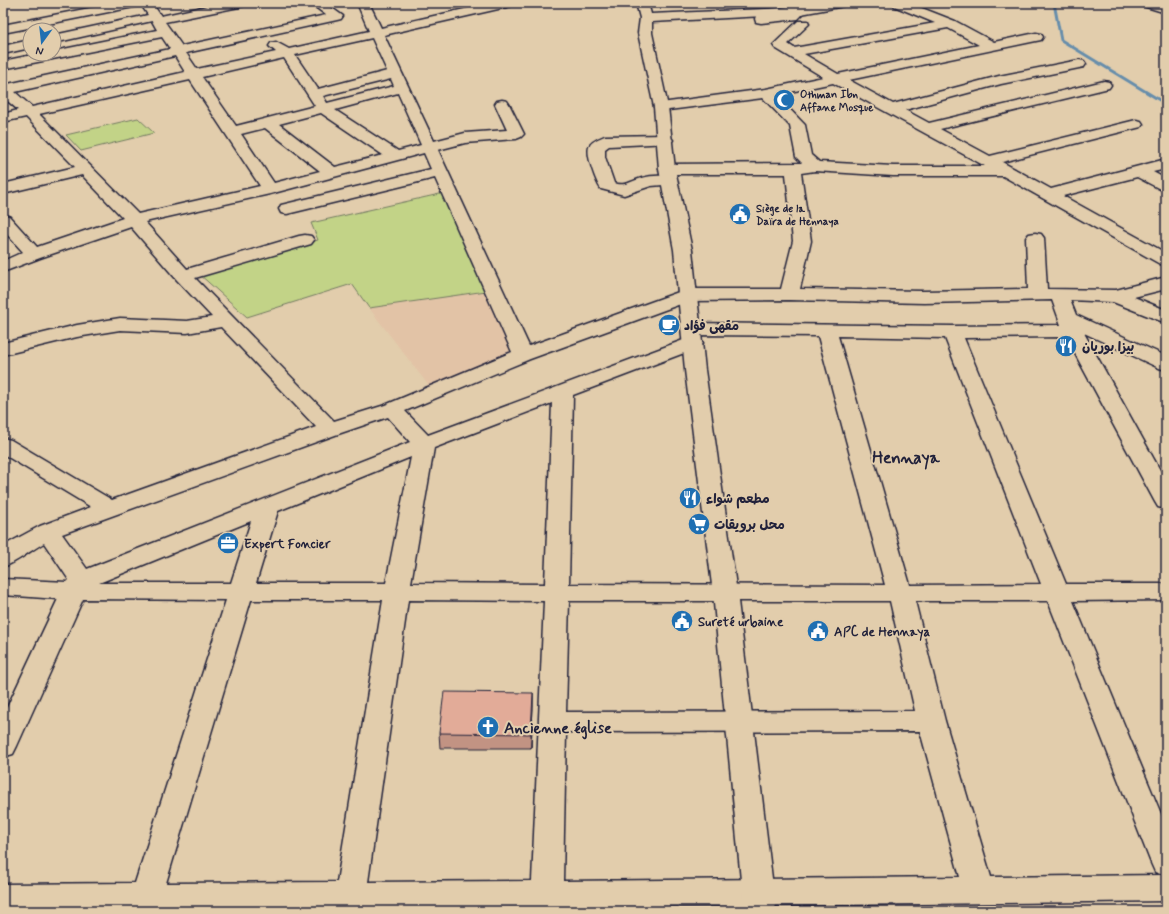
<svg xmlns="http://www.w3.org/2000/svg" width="1169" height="914" font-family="Mynerve,'Playpen Sans Arabic',sans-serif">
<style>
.built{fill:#e2c3a6}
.green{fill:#c2d387;stroke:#727a61}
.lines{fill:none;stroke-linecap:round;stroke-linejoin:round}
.stream{stroke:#668dab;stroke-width:3}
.minor-casing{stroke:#22223b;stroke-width:3}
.major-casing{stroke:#22223b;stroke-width:3}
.highway-casing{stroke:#22223b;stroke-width:3}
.minor{fill:#e2cdac;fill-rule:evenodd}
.major{fill:#e2cdac;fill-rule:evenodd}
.highway{fill:#e2cdac;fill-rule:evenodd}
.wall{fill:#c29383;stroke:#22223b}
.shaded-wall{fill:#9e786a;stroke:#22223b}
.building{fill:#e2ab98;stroke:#22223b}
.labels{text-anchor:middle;stroke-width:4;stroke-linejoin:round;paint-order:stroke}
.far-poi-label{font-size:11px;font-weight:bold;fill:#22223b;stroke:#e2cdac;text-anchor:start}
.poi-label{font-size:13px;font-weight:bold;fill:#22223b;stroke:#e2cdac;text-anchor:start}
.near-poi-label{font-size:16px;font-weight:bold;fill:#22223b;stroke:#e2cdac;text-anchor:start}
.district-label{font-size:17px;font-weight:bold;fill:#22223b;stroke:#e2cdac}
</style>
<rect width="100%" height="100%" fill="#e2cdac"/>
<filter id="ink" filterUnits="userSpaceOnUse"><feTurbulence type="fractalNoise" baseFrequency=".025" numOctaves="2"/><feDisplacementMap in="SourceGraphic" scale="8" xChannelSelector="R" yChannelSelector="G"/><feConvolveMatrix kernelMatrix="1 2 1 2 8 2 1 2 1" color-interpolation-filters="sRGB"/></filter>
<g filter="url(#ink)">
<polygon class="built" points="486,291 514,355 429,386 369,308"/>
<g class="green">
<polygon points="138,118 154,133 81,151 66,135"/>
<polygon points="444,193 486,291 369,308 352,284 247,317 199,274 318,240 311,223"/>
</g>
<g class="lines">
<polyline class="stream" points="1054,3 1061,40 1166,104"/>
<g class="minor-casing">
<g id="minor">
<path d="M115,3H152L161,16L221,3H245L243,6L239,7L165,22L182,46L326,15L310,3H325L343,16L341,19L337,20L186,53L197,69L276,52L269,46L271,43L276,42L289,49L369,31L357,3H369L381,28L491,3H513L511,6L507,7L384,35L434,141L465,133L507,130L495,104L497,101L502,100L507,101L509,104L524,134L521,137L516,139L465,143L438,150L529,346L687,289H781L793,241L786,174H667L661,172L659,169L661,166L667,164L802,163L796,157L790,126L763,98L661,111L656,110L654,107L656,104L661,103L766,89L823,77L775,48L773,45L798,21H808L809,24L788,44L794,48L935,23L894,6L892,3H909L955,21L994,42L1036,33L1041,34L1043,37L1041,40L1036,41L849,80L893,104L999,76L1079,60L1084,61L1086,64L1084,67L1001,84L905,110L929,123L1104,81L1109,82L1111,85L1109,88L940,129L990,156L1136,120L1141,121L1143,124L1141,127L1002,162L1051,189L1166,159V169L1153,172L1166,179V191L1160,189L1137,177L1063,196L1166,253V265L1160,264L1003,176H893L815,171L801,173L811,241L800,289L924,291L1028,289L1026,238L1029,234L1035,233L1041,234L1044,238L1047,289L1116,290L1166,277V289L1134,297L1166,310V323L1113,302L1070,300L1076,315L1166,356V370L1159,368L1084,333L1166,481V509L1158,507L1155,502L1066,337L964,338L1066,584H1166V600L1073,601L1166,826V901L758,906L364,908V911H332L333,909L3,910V884L135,883L226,600L83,599L17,746L13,754L3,757V716L58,599L3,595V579L67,582L69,580L44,543C31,550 16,563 3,567V546L40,526L91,507L3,454V438L11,440L112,500L316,427L221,327L187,333L120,330L77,337L3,355V343L77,325L120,318L187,321L212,317L177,280L131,227L40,258L3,272V261L23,252L3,230V215L9,216L37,247L123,218L82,175L3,194V184L75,167L26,117L3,122V114L18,110L3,97V85L170,49L162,37L3,69V61L37,54H54V51L157,30L152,21L54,43V35L148,15L140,3L138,6L134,7L3,33V25ZM948,28L979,45L838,74L804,54ZM372,38L387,71L318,89L295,55ZM175,56L185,72L32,107L15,92ZM284,58L315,106L236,126L202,77ZM391,79L394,86L327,103L323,96ZM190,80L260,186L138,214L39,114ZM833,83L985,166H893L819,162L811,155L805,125L776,95ZM398,93L421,145L398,151L335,110ZM321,113L383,155L335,167L279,124ZM265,128L320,171L274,183L241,134ZM424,153L431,169L281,205L279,209L281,213L287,214L435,178L512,352L385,405L334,421L195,278L311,244L314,240L311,236L305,235L299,236L187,269L145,222L270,194ZM789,300L924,303L1052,300L1061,325L952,326L691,323L684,325L681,329L684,333L691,335L818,336L885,585L569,584L573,395L700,347L703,343L700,339L693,337L686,339L428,435L405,411L530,359L689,301ZM838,336L945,338L1041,584L910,585ZM552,403L545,584L411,583L434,448ZM388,417L410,442L87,569L62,534L338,434ZM411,457L386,583H256L278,511ZM251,521L231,583H99ZM251,600H383L337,882L166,883ZM408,600L544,601L532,881L368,882ZM569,601H890L915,711L566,712ZM915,601H1048L1151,863L1155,872L1163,875L991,877L945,721ZM920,731L960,877L563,881L566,732Z"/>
<polygon points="801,6 805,7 807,10 798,19 761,23 756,22 755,19 756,16 761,15 790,13 797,7"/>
<polygon points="30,40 30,48 3,54 3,46"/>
<path d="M665,135L670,137L673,140L670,143L609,146L605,149V157L614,183C625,187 631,181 642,178C653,175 664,175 675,178L677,181L675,184L651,186L624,195L601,189C596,182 586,155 589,147C591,141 600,138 605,136Z"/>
</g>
</g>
<g class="major-casing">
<path id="major" d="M636,3H648L651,14C689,12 727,11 765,9C792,7 818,3 845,3L843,6L839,7L801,14L652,22V33L668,107L675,169L692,250L705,370L737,593L776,911H744L713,593L685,370L674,250L659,169L654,107L638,33L640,18Z"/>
</g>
<g class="highway-casing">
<polygon id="highway" points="1141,3 1160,3 1166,5 1166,13 1143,6"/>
</g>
<use href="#minor" class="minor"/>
<use href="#major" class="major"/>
<use href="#highway" class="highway"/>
</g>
<polygon class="wall" points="533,693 533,707 531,748 440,748 439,733"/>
<polygon class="shaded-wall" points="533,693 533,707 531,748 531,734"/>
<polygon class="building" points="444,692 533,693 531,734 439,733"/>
</g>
<defs>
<g id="mosque-disc" transform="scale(1.15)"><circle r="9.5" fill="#1f6fb2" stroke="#e2cdac"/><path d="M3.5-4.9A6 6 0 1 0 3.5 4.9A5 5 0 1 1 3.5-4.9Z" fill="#fff"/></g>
<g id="civic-disc" transform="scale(1.15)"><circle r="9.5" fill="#1f6fb2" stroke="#e2cdac"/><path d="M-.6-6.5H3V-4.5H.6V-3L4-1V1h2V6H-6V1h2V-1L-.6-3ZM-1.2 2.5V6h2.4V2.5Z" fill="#fff"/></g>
<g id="cafe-disc" transform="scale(1.15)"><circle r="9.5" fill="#1f6fb2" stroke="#e2cdac"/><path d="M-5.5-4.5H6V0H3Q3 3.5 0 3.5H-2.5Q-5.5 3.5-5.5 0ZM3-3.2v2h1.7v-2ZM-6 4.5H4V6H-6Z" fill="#fff"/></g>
<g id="restaurant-disc" transform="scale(1.15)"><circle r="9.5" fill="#1f6fb2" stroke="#e2cdac"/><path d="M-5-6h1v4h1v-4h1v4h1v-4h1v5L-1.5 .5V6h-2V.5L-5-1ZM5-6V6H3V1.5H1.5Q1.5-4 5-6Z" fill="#fff"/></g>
<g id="supermarket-disc" transform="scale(1.15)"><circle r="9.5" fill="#1f6fb2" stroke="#e2cdac"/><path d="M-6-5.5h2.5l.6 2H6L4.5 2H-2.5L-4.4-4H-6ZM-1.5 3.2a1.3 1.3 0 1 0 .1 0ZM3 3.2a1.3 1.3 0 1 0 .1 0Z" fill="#fff"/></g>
<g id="office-disc" transform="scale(1.15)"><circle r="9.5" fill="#1f6fb2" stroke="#e2cdac"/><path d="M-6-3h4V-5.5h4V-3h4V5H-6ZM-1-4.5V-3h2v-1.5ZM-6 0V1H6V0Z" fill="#fff"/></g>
<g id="church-disc" transform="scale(1.15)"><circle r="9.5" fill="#1f6fb2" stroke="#e2cdac"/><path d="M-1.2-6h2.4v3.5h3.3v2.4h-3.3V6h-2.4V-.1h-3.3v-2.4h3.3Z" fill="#fff"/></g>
</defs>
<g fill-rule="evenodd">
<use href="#mosque-disc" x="784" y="100"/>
<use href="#civic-disc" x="740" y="214"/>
<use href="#cafe-disc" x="669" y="325"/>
<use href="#restaurant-disc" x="1066" y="346"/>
<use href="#restaurant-disc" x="690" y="498"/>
<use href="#supermarket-disc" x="699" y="524"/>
<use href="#office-disc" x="228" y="543"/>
<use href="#civic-disc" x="682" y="621"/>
<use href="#civic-disc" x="818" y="631"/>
<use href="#church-disc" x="488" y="727"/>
</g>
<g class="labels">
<g class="far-poi-label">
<text x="800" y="98">Othman Ibn<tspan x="800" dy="13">Affane Mosque</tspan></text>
<text x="756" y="212">Siège de la<tspan x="756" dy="13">Daïra de Hennaya</tspan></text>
</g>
<g class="poi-label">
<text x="684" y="330">مقهى فؤاد</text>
<text x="1082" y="351">بيزا بوريان</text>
<text x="706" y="503">مطعم شواء</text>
<text x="714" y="529">محل برويقات</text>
<text x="244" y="548">Expert Foncier</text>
<text x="698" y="626">Sureté urbaine</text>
<text x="834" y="636">APC de Hennaya</text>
</g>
<g class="near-poi-label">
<text x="504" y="733">Ancienne église</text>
</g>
<g class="district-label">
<text x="906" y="463">Hennaya</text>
</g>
</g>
<rect width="1169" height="914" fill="none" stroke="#e2cdac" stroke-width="16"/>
<rect x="8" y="8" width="1153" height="898" fill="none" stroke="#22223b" stroke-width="1.5" filter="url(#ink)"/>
<g transform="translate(42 42) rotate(195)"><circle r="19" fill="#e2cdac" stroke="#95897f"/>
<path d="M0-3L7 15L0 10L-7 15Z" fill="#1f6fb2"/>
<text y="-6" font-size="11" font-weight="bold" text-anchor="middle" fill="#22223b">N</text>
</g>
</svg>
